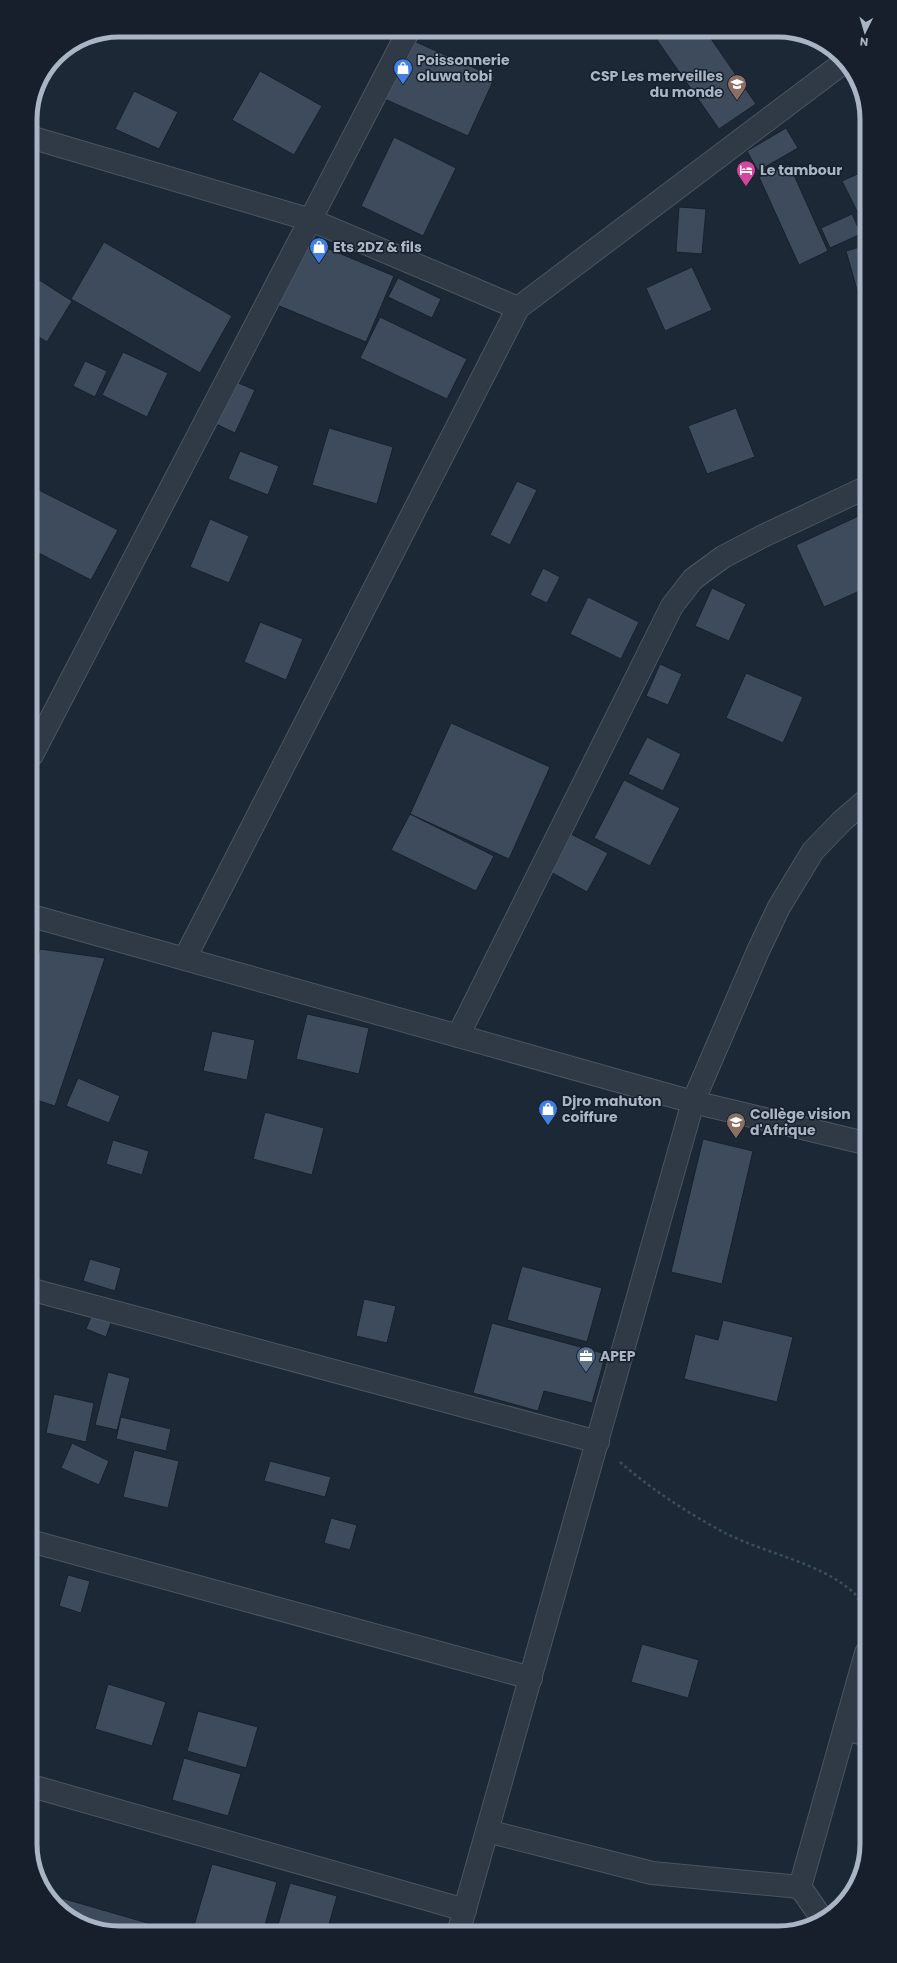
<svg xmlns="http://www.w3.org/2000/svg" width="897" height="1963" font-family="Poppins,sans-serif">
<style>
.building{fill:#3d4b5c;stroke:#18212d}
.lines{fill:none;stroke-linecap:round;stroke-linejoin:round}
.minor-casing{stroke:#4b5562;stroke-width:24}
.path{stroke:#395152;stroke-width:2.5;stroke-dasharray:3 3;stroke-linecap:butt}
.minor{stroke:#303a47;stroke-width:22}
.labels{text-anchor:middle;stroke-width:3;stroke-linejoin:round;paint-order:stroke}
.poi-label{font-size:14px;font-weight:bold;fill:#a9b5c5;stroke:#161f2b;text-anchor:start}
.rim{fill:none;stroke:#a9b5c5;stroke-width:5}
</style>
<rect width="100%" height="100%" fill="#1c2836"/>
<g class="building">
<polygon points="132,30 156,30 150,40"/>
<polygon points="671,30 705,30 756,104 719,129 657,40"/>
<polygon points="407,38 495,77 468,136 380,97"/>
<polygon points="260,71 322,106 294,155 232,120"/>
<polygon points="134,91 178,112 159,149 115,129"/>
<polygon points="786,128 798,148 758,171 747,151"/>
<polygon points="394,137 456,168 423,236 361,206"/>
<polygon points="789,164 828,251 799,265 759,177"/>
<polygon points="862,172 863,223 842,181"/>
<polygon points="679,207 706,209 702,254 676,252"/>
<polygon points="852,214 861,234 830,248 821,228"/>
<polygon points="305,239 394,276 366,342 277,305"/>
<polygon points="104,242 232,316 200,373 71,299"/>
<polygon points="863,246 863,311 846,251"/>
<polygon points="692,267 712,310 665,331 646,288"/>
<polygon points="33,276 72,301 47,342 31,332 31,281"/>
<polygon points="398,278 441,299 432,318 388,297"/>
<polygon points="380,317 467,359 447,399 360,358"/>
<polygon points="123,352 168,373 147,417 102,395"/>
<polygon points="85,361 107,371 95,397 73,386"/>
<polygon points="236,382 255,390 235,433 216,424"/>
<polygon points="736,408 755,457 707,474 688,426"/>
<polygon points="329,428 393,447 377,504 312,485"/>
<polygon points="240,451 279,466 268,495 228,479"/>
<polygon points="517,481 537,490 510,545 490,535"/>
<polygon points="31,486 118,530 91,580 31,549"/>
<polygon points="863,514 864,589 824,607 796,545"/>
<polygon points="210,519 249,536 229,583 190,567"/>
<polygon points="543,568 560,577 547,603 530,595"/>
<polygon points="712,588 746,604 729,641 695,626"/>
<polygon points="588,597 639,622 621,659 570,634"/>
<polygon points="260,622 303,639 286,680 244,662"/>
<polygon points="864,653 864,662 860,660"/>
<polygon points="660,664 682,674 668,705 646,696"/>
<polygon points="746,673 803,697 783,743 726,718"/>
<polygon points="451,723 550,767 509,859 410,814"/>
<polygon points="647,737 681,754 663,791 628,774"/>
<polygon points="624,780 680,808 650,866 594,838"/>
<polygon points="410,814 494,856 476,891 391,850"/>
<polygon points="569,833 608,853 587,892 549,871"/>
<polygon points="40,949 105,958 55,1106 33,1099 32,977"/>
<polygon points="307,1014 369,1028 359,1074 296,1059"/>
<polygon points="212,1031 255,1040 247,1080 203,1071"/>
<polygon points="78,1078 120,1096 109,1123 66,1106"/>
<polygon points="265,1112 324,1128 312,1175 253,1159"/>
<polygon points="703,1139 753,1151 722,1284 671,1272"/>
<polygon points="113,1140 149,1151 142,1175 106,1164"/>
<polygon points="90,1259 121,1268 115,1291 83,1281"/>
<polygon points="522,1266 602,1288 587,1342 507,1320"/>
<polygon points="364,1299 396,1306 387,1343 356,1336"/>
<polygon points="93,1312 112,1320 106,1337 86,1329"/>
<polygon points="723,1320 793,1337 777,1402 684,1379 695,1334 718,1340"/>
<polygon points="492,1323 606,1354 592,1403 544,1391 538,1411 473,1393"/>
<polygon points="108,1372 130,1378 117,1430 95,1425"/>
<polygon points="54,1394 94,1403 86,1442 46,1433"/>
<polygon points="121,1417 171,1429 166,1451 116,1439"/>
<polygon points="72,1443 109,1461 99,1485 61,1468"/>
<polygon points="134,1450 179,1461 168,1508 123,1497"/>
<polygon points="270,1461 331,1477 325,1497 264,1481"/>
<polygon points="331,1518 357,1525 350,1550 324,1543"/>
<polygon points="68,1575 90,1581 81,1613 59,1606"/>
<polygon points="642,1644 699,1660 688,1698 631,1682"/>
<polygon points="108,1684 166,1702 152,1746 95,1729"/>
<polygon points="198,1711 258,1727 246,1768 187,1751"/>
<polygon points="184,1758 241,1774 228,1816 172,1800"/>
<polygon points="212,1864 277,1882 263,1932 205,1932 193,1929"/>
<polygon points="290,1883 337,1896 327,1931 276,1932"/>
<polygon points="51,1895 151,1924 148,1933 113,1933 65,1915"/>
</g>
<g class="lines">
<g class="minor-casing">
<g id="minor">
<polyline points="30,137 311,220 518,308"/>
<polyline points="32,755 409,30"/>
<polyline points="32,916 693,1102 865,1143"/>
<polyline points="185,958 518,308 843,63"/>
<polyline points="458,1036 672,606 693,579 723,557 761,537 863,489"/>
<polyline points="33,1290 598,1442"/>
<polyline points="34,1542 531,1678"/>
<polyline points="845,1729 867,1735"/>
<polyline points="35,1787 465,1910"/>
<polyline points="487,1831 652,1873 800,1887"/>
<polyline points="800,1887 866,1653"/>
<polyline points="800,1887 821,1917"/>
<polyline points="459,1930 693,1102 758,951 779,907 813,851 842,821 864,802"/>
</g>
</g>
<path class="path" d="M620,1462C652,1490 688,1513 725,1533C766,1554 820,1562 854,1593C859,1598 863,1610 866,1617"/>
<use href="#minor" class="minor"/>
</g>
<defs>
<g id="shop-pin" transform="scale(1)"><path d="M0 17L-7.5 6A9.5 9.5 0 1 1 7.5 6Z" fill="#3f7fe0" stroke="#161f2b"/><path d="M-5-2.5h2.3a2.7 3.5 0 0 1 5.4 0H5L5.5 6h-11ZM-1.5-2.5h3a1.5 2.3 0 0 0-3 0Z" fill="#fff"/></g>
<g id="school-pin" transform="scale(1)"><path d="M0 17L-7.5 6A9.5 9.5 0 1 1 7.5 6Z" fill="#8d6e63" stroke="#161f2b"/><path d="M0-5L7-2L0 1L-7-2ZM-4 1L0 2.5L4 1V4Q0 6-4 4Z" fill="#fff"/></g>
<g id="hotel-pin" transform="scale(1)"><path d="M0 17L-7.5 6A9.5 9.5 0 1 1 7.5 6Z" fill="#d1479c" stroke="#161f2b"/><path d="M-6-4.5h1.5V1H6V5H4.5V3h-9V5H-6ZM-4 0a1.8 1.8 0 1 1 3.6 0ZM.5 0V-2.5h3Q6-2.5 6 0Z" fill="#fff"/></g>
<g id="office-pin" transform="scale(1)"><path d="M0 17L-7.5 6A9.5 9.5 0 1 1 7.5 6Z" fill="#5c6f8a" stroke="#161f2b"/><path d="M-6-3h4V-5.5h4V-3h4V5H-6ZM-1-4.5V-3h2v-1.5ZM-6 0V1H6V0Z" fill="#fff"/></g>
</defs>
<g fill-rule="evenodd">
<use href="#shop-pin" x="403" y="68"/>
<use href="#school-pin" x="737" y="84"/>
<use href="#hotel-pin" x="746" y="170"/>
<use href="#shop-pin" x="319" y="247"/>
<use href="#shop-pin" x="548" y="1109"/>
<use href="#school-pin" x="736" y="1122"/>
<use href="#office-pin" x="586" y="1356"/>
</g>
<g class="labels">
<g class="poi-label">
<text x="417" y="65">Poissonnerie<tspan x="417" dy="16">oluwa tobi</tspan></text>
<text x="723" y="81" text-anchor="end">CSP Les merveilles<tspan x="723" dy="16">du monde</tspan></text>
<text x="760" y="175">Le tambour</text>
<text x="333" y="252">Ets 2DZ &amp; fils</text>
<text x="562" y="1106">Djro mahuton<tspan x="562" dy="16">coiffure</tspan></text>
<text x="750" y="1119">Collège vision<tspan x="750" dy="16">d'Afrique</tspan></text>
<text x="600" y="1361">APEP</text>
</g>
</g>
<path d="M0 0H897V1963H0ZM119 37H778A82 82 0 0 1 860 119V1844A82 82 0 0 1 778 1926H119A82 82 0 0 1 37 1844V119A82 82 0 0 1 119 37Z" fill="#161f2b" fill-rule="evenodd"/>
<path class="rim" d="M119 37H778A82 82 0 0 1 860 119V1844A82 82 0 0 1 778 1926H119A82 82 0 0 1 37 1844V119A82 82 0 0 1 119 37Z"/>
<g transform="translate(865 32) rotate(185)" stroke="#161f2b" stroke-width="3" paint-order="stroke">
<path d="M0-3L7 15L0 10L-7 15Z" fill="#a9b5c5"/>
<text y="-6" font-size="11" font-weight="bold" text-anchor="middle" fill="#a9b5c5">N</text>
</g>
</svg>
